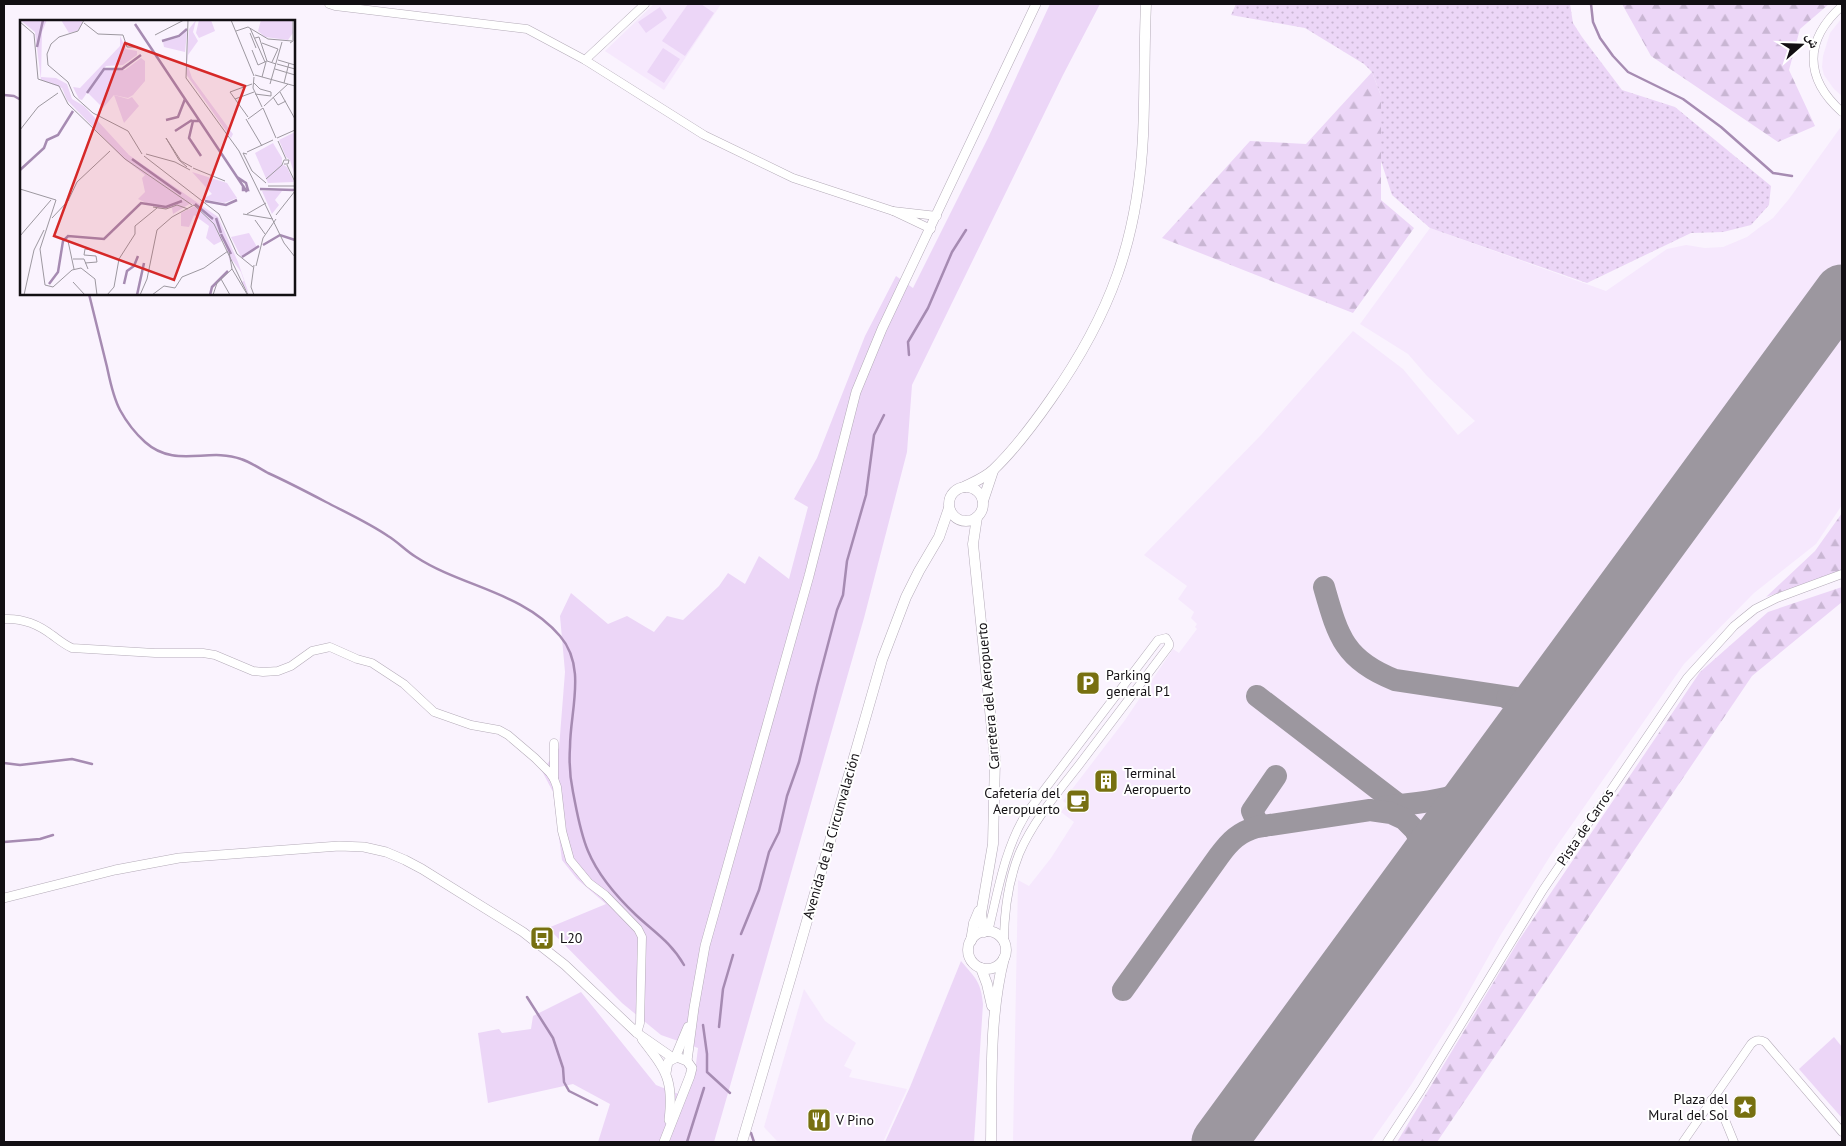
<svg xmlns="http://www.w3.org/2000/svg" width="1846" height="1146" font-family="'PT Sans','Noto Naskh Arabic',sans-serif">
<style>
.built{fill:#f6e8fd}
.grass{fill:#ecd6f7}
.forest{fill:url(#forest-firs)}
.park{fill:url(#park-dots)}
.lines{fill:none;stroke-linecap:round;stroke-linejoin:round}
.stream{stroke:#a68bb2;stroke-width:2.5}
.taxiway{stroke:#9c979f;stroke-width:22}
.runway{stroke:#9c979f;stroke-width:55}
.minor-casing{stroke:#b4abb8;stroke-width:9}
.tertiary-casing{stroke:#b4abb8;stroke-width:10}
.secondary-casing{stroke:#b4abb8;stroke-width:11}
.minor{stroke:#fff;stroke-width:8}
.tertiary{stroke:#fff;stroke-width:9}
.secondary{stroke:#fff;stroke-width:10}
.labels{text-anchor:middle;stroke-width:4;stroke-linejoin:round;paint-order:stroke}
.poi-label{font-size:14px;fill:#120f13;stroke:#fff;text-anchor:start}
.street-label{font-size:14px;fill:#120f13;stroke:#fff}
.inset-river{fill:none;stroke:#a68bb2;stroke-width:2.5}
.inset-road{fill:none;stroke:#9d98a0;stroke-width:1}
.view{fill:#d62828;fill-opacity:0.15;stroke:#d62828;stroke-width:2.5}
.inset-edge{fill:none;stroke:#120f13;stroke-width:2.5}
</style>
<defs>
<pattern id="forest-firs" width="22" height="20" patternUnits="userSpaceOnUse" patternTransform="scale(1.25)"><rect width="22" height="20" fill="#ecd6f7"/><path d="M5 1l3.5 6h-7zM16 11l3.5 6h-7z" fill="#c9b6d3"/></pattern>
<pattern id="park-dots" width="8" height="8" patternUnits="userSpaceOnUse" patternTransform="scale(1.25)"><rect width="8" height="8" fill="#ecd6f7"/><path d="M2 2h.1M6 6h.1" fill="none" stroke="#c9b6d3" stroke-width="1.8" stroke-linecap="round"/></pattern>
</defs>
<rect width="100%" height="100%" fill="#faf3fe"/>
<g class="built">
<polygon points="654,4 721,4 664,90 605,51"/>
<polygon points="1842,18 1842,96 1834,89 1824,75 1822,67 1823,56 1830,33"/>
<polygon points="1840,128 1842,129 1842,505 1816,544 1754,593 1684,664 1554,850 1500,936 1458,1011 1411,1085 1371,1142 1013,1142 1018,880 1029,886 1051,858 1074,822 1061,812 1067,804 1063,801 1125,720 1173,649 1179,653 1197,629 1195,627 1197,624 1191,618 1194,612 1178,599 1187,586 1144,555 1261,435 1353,331 1403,369 1458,435 1475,421 1427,376 1408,354 1360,324 1430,228 1606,291 1667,249 1686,245 1705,248 1723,247 1747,237 1760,227 1773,218 1789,199"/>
<polygon points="804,989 825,1021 856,1043 844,1066 852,1070 849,1077 907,1089 883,1142 778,1142 764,1127"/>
</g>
<g class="grass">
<polygon points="688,4 701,4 714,13 685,56 662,41"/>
<polygon points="1050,4 1100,4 1063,75 912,385 907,452 864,618 714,1142 598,1142 610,1104 573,1084 488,1103 478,1033 499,1029 502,1033 531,1029 533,1016 581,992 656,1085 686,1097 696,1064 698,1048 661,1035 622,1003 548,928 606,904 577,879 562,860 553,792 542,771 559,748 565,672 560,616 571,593 608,624 627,616 654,632 667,616 683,620 719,586 728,573 745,584 759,556 789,579 808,507 794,499 817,458 865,336 896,276 913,288 988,138"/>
<polygon points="660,7 667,18 646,33 638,22"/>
<polygon points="663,48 680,59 664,83 647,72"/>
<path d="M961,961C975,978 981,981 983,1004L974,1142H885L910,1087Z"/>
<polygon points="1834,1037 1842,1047 1842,1118 1799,1069"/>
</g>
<g class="forest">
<polygon points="1622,4 1829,4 1800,29 1789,70 1815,126 1778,142 1651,56"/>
<polygon points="1372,72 1381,96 1381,200 1414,228 1353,313 1162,238 1250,141 1306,144"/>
<polygon points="1842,513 1842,571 1766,597 1815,551"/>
<polygon points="1842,587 1842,602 1752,676 1437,1142 1397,1142 1519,940 1700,672 1768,612"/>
</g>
<polygon class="park" points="1236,4 1570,4 1573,23 1582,37 1622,90 1675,107 1771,186 1769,205 1751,225 1723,232 1691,233 1587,283 1430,228 1392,195 1381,161 1381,96 1372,72 1364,64 1305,28 1231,15"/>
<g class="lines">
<g class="stream">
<polyline points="1591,4 1593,22 1600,38 1613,56 1628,72 1683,99 1721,127 1773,173 1792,176"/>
<polyline points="4,95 14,96 21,100"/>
<path d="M89,294C95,318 101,343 107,367C110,381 113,397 120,410C126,421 135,433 145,442C175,469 208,447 241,459C250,462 259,468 268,473C288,482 307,492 326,502C347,513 369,523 388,536C398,542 406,551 416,557C462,587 523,592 560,636C587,667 570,711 570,747C569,762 570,778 573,792C577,812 580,832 588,851C598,875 617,897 636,915C654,932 671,942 684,965"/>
<polyline points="909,355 908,342 928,308 952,252 966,230"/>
<polyline points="4,763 20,765 72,759 92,764"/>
<polyline points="4,842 40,839 53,835"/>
<polyline points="741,934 759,890 769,852 779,832 787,796 799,762 817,686 837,610 843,595 847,561 866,495 874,435 884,415"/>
<polyline points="527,997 553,1038 563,1068 564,1082 569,1091 597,1105"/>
<polyline points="703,1025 707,1054 707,1072 730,1093"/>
<polyline points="719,1027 723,989 733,955"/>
<polyline points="751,1133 754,1142"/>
<polyline points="687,1142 704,1088"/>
</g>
<g class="taxiway">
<path d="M1324,587C1338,636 1344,660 1395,680L1522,699C1538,700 1547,692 1557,681"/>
<polyline points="1257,696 1399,805"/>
<path d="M1507,698C1520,706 1523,717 1520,732"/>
<path d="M1385,807C1419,802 1455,802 1484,781"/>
<polyline points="1264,826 1257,822 1252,811 1276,776"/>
<path d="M1123,990L1219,856C1230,841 1239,832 1257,827L1370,810L1391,813L1404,819L1415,830L1421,842L1419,865L1414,877"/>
</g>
<polyline class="runway" points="1219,1142 1842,292"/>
<g class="minor-casing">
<g id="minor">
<polyline points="329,4 335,6 527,29 585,60 704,135 793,178 893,211"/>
<path d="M1842,6C1804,40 1804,78 1842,112"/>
<polyline points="585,60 645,4"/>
<polyline points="931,229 893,211 937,216"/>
<path d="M4,619C22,618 38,624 52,635C59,640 65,645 72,648L155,653H203L215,655L253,671L263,672L278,671L291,666L312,651L330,647L357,659L372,663L404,684L434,712L471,725L499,730L508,735L535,758L550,773L554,779"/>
<polyline points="554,743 554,779 557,787 562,831 570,860 589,883 605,895 638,929 642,937 640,1023 637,1033"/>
<path d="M988,932C998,892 1004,850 1026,814L1158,640L1166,638L1169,643V646C1139,686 1109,725 1079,765C1058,792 1033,821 1019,854C1008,882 1004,912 1004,943"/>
<polyline points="1711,1100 1723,1115 1734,1142"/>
<polyline points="1387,1142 1421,1090 1543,890 1687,678 1734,626 1755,609 1777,598 1842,574"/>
<path d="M1683,1142L1751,1044C1755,1040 1759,1039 1765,1042L1842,1132"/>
</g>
</g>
<g class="tertiary-casing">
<g id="tertiary">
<polyline points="4,898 115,870 179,858 339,846 364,847 386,852 405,860 422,869 523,932 565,965 637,1033 673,1058"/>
<path d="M642,1039C666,1070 674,1080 669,1120"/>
<polyline points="675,1058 688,1027"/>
<polyline points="687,1061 694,1008 705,946 809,576 856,392 882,329 1036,4"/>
<polyline points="664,1142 690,1076 692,1068 687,1061 677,1057 668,1062 666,1073"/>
</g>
</g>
<g class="secondary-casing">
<g id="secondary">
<circle cx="966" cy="504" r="17"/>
<path d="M964,487C974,482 986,477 993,470C1013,451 1035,422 1051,399C1110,315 1138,240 1143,136C1145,92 1144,48 1146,4"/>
<polyline points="983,501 993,471"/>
<polyline points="977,517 973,544 995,759 993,844 981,914 984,932"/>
<circle cx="987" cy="950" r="19"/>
<polyline points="971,941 974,923 979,911"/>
<polyline points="981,968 987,984 992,1006"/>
<polyline points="742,1142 792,973 882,660 906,597 919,571 939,537 949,508"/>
<path d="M991,1142C992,1083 989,1016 1004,958"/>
</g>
</g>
<use href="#minor" class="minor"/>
<use href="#tertiary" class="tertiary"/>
<use href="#secondary" class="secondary"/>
</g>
<defs>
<g id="parking-square" transform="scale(1.25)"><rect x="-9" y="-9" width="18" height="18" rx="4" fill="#777010" stroke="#fff"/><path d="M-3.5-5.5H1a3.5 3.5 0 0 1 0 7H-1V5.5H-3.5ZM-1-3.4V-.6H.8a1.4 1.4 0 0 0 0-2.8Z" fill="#fff"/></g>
<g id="building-square" transform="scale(1.25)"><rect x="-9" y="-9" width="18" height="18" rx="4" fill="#777010" stroke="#fff"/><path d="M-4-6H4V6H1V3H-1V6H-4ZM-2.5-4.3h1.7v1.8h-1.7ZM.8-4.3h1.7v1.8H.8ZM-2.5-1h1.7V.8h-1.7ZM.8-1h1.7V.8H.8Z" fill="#fff"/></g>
<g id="cafe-square" transform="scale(1.25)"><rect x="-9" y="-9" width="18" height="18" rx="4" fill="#777010" stroke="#fff"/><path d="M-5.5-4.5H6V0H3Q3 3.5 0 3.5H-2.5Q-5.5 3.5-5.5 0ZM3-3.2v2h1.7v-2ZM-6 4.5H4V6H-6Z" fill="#fff"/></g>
<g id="bus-square" transform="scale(1.25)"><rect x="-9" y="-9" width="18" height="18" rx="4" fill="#777010" stroke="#fff"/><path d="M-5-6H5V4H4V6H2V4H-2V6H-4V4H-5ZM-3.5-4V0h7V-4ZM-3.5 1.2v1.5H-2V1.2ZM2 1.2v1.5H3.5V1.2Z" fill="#fff"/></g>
<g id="sight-square" transform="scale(1.25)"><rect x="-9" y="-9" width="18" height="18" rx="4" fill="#777010" stroke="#fff"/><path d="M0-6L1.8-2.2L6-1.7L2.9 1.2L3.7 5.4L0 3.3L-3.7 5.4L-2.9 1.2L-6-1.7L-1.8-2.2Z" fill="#fff"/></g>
<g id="restaurant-square" transform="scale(1.25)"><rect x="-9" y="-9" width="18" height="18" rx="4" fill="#777010" stroke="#fff"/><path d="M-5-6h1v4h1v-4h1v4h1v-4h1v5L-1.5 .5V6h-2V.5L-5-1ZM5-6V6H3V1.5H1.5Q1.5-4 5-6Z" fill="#fff"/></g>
</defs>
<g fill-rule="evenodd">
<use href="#parking-square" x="1088" y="683"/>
<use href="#building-square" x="1106" y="781"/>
<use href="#cafe-square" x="1078" y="801"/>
<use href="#bus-square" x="542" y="938"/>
<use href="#sight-square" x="1745" y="1107"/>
<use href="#restaurant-square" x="819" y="1120"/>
</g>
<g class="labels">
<g class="poi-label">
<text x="1106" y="680">Parking<tspan x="1106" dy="16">general P1</tspan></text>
<text x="1124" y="778">Terminal<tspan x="1124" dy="16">Aeropuerto</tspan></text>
<text x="1060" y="798" text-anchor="end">Cafetería del<tspan x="1060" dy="16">Aeropuerto</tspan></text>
<text x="560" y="943">L20</text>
<text x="1728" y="1104" text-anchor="end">Plaza del<tspan x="1728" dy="16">Mural del Sol</tspan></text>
<text x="836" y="1125">V Pino</text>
</g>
<g class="street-label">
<text transform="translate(988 696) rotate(-95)" y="5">Carretera del Aeropuerto</text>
<text transform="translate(1585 827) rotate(-56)" y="5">Pista de Carros</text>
<text transform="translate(831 836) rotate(-74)" y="5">Avenida de la Circunvalación</text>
</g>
</g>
<g transform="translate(20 20)">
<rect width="275" height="275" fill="#faf3fe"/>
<path d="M0,0H27L22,12L21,57L36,58L47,64L52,79L64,86L109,135L198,197L218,242L229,274L221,262L224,261L221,252L213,241L210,242L204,220L194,225L186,218L189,206L174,195L169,207L161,206V193L175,186L171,183L153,194L152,188L139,189L118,179L125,172L122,158L125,155L103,138L47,80L42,68L21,60L15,12ZM241,0H272L273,13L268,20L245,17L238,11ZM172,152L207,163L217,178L204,183L182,179L192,174ZM229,213L237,227L221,237L211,217Z" fill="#ecd6f7"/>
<path d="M176,0L173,12L178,21L168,35L167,43L172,58L213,114L211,118L166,54L169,9ZM179,0H191L195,11L179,18L176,13ZM167,11L165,32L144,27L143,22L160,17ZM100,16L106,29L117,31V35L103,45L86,46L62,80L59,79L53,67L60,68L100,26ZM94,75L108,79L112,77L119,86L104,103ZM242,171H262L255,180L259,185L252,194Z" fill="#ecd6f7"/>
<path d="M41,0H61L63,3L57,11L49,13Z" fill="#ecd6f7"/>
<path d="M121,38L125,41V61L113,75L108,78L94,75L83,88L68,73L84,50H105ZM275,112V156L270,140L266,137L259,120ZM253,123L262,138V144L267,147L274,162L248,163L235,133Z" fill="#ecd6f7"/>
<path class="inset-river" d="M115,4L227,172M142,21L159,16L167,9M17,27L23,0M67,73L84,49H102L121,35M146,100L158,97L165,79M180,101H173L169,118L181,136M155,111L172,100M112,139L161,174M0,150L24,128L27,120L38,115L53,91M217,157L226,163L228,170H223V165M240,169L274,170M185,181L206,185L217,180M175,184L193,199M196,198L201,213M201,214L211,234M243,225L260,215L275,220M222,237L239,226M29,264L38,252L43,221L48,216L84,219L121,183L146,187L162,181M104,264L107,251L114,246L118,236M117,275L124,243M190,275L192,267L208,251"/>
<path class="inset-road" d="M64,0L58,11L39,17L31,24L27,34L28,45L48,62L54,76L73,93L108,111L122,134M168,0L166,58L219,131L264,223L275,237M211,0L234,56M0,2L14,14L18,59L39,66L48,84L105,139L172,185M64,3L78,14L103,15L107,27H118M230,8L245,42M216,11L228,7L248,19L272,21M230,13L236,28M135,15L164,0M235,18L239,17L247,41M242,23L258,29L252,42M270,23L273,21V0M232,30L238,45L247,41L256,44M258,40L275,45M257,44L275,49M255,49L275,55M235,55L275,66M234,57L233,68L242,87M242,57L246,42M233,62L240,69L251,72V76L235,74M264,63L269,43M250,64L262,22M260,72L275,99M253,77L258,85L266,81M215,79L234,72M244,86L268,64M243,88L256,118M228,97L210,72L232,64M226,99L242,126M228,99L243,88M0,110L18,87L38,73M257,118L275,110M258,121L266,139M227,132L253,120M126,134L155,142L170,150M227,134L223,133L232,151L246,163M124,136L199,194L217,234L233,247M267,145L275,162M167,147L159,140L146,118L161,141L172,147M173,148L205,161M246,159L262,145L264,140H269L268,144H264M248,166H274M0,169L36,180L20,229L25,265L33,267L52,250L61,248L75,259L77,275M174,185L194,204L228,275M133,187L146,189L157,185L168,189M223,194L253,199M227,194L246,183M256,195L275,171M32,198L48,181L57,162L90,131M235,200L245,214M0,216L31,180M48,221L54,249M209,232L212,249L227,274M53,239H64L68,249M65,243L77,242L76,236L64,235L65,229L72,230M236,246L243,218L256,199M201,259L210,275M53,262L65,275M4,275L14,230L24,210M87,275L94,267L99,239L115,214V206L137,188M120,275L127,259L137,210L152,197L174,185M132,275L144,266L155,268L162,257L184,248L208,231M193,275L197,263L212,249M234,275L231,267L234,245"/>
<path class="view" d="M105,23L225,66L154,260L34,216Z"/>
<rect width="275" height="275" class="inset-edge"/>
</g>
<rect width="1846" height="1146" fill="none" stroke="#120f13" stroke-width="10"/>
<g transform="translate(1801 45) rotate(70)" stroke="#ffffff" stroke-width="4" paint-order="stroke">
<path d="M0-4L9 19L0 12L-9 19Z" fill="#120f13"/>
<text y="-8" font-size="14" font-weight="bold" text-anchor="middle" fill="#120f13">ش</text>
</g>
</svg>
